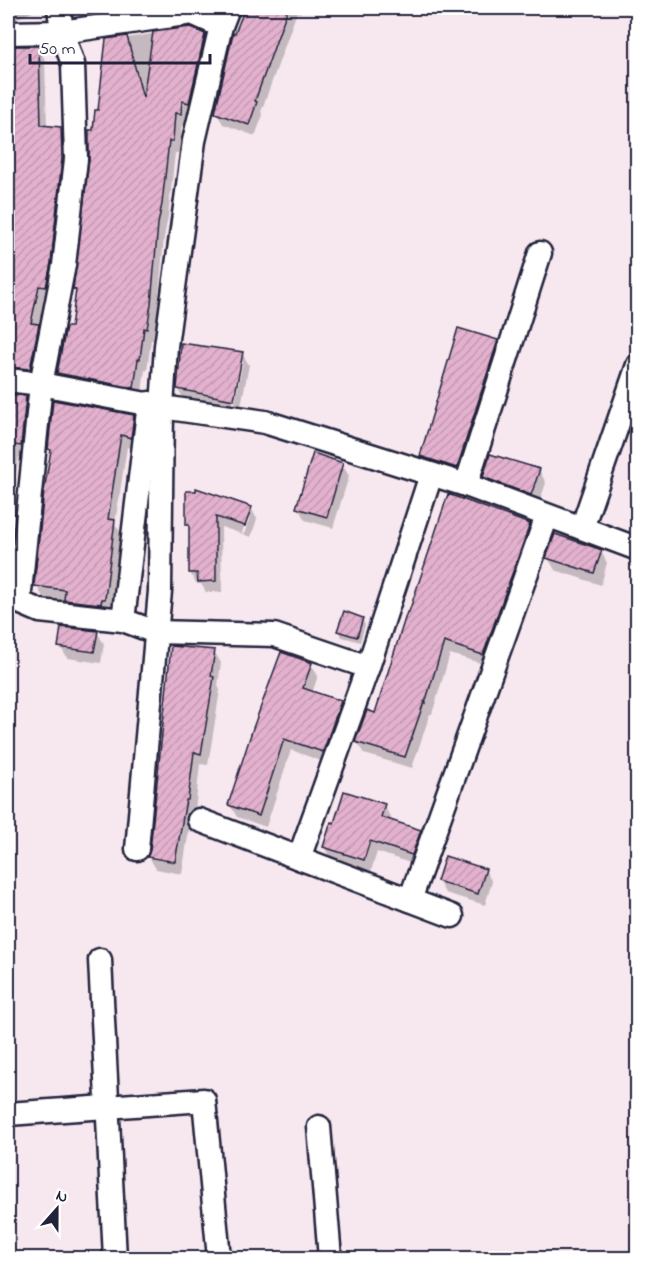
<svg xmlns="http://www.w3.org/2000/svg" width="645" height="1266" font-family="'Indie Flower',sans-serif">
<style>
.shadow{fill:#0003;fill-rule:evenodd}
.building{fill:url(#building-hatch);stroke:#22223b;stroke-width:1.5}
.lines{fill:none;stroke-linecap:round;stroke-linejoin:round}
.minor-casing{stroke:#22223b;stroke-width:27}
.minor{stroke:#fff;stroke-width:22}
</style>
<defs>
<pattern id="building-hatch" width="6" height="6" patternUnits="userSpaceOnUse" patternTransform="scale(1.5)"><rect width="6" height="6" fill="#e3b1ce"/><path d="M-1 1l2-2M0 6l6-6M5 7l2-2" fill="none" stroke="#c298b2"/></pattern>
</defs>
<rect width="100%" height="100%" fill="#f7e8f0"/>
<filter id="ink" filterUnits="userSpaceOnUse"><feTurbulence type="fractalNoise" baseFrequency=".0167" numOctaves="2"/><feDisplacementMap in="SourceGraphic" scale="12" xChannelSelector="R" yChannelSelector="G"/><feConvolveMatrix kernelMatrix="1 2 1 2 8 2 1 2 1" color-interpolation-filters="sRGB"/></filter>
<g filter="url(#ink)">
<g class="shadow">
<polygon points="8,8 42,8 8,22"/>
<polygon points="76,8 171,8 85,27"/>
<polygon points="246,8 302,8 300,13 297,12 261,112 263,115 255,136 223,124 216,112 236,35"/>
<polygon points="190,28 204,35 211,47 195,114 188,112 187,125 182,125 179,153 175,153 168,217 164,237 157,317 153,340 151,340 147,371 145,370 141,399 65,385 58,373 73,329 77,294 75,289 95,132 100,112 107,41"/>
<polygon points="38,47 45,60 47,127 61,129 68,141 53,299 45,298 39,328 45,338 37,381 8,382 8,48"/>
<polygon points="497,342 504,354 464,479 428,467 421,455"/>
<path d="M242,353L249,365L240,411L185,401L178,389ZM240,361H243L234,408L231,407Z"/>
<polygon points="8,394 25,397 33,410 28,458 19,457 8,512"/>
<polygon points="133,417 140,429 138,449 127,447 115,524 121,533 111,610 73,612 66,601 43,597 36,585 52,453 50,449"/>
<polygon points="342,464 349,476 333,528 305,520 298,508"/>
<polygon points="539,470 546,483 538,506 491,489 484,477"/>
<path d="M197,493L251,508L257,519L251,537L221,527L222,592H206L201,584H197L190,573V530L187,525ZM248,514H251L244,534L242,533Z"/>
<polygon points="529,526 536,538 490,666 450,654 432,714 430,714 412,768 364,754 357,742 376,715"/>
<polygon points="8,532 12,533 19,545 14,594 8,593"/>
<polygon points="601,551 607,563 601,585 555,570 548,558"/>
<polygon points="362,619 365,625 360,642 342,637 339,631"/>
<polygon points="97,632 104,644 101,663 67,658 60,646"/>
<polygon points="214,651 221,663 218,686 220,690 208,765 200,764 195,811 192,811 182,874 156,869 149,857"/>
<polygon points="311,664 318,676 312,693 340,702 347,714 329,764 291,750 266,827 237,817 230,805"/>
<polygon points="384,806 391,818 390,822 420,831 427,843 419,866 377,852 371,871 331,859 324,847"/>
<polygon points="485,870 492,882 485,905 445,893 438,881"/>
</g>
<g class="building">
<polygon points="245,8 288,8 255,101 257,102 249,125 215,113 233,33 235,33"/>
<polygon points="190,27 205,34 189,103 182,101 181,114 175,113 173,141 169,141 162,204 158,224 151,304 147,329 144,328 140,359 138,359 134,388 57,373 66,327 71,327 76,290 73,289 89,160 89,130 93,130 95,110 98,110 106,39 127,36 143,98 153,32"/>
<polygon points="8,46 39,46 41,125 61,127 62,158 51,263 46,287 39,286 31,323 39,324 30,369 8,367"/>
<polygon points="458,328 498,340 457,468 420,456"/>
<polygon points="181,343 243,352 234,400 177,389"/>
<polygon points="8,394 26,396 21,446 8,444"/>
<polygon points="53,400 134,415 131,438 121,435 108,519 115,520 105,599 102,599 101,604 64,600 65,590 34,586 44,491 51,450 48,449"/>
<polygon points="313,453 343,463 327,517 296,508"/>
<polygon points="490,454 540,469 531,495 483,477"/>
<polygon points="196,488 252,507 245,526 216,517 216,581 198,582 197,573 189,573 189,525 186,525 186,491 196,491"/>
<polygon points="448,494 530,524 483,655 444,642 425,703 424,702 405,757 355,742 367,710 375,713 407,612 409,612"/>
<polygon points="555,534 602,550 594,573 546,558"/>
<polygon points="344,611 363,618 357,637 337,631"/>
<polygon points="61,627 98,631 94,652 58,647"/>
<polygon points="171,646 215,650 211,676 214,677 201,754 194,752 188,800 186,800 175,862 147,857 150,850"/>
<polygon points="281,652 312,663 303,688 341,701 323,752 284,739 259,816 228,805 253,728"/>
<polygon points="344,791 385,804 381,817 421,830 412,855 370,841 364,860 323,847 331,822 334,823"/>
<polygon points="445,856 486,869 478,894 437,881"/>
</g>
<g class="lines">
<g class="minor-casing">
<g id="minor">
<polyline points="59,8 62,32 73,64 76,159 64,265 41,384 19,602 40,611 123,620 155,632 274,635 368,667"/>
<polyline points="8,33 62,32 192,13 221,26"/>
<polyline points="8,380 41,384 162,407 265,422 466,485 638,549"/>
<polyline points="466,485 540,253"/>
<polyline points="582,528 638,365"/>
<polyline points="123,620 149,403"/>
<polyline points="199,820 452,916"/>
<polyline points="137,849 160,591 162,407 166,346 194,141 221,26 228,8"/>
<polyline points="299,858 368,667 431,475"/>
<polyline points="410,900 547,516"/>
<polyline points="100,960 115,1258"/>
<polyline points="8,1114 204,1100 219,1258"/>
<polyline points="319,1127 330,1258"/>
</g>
</g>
<use href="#minor" class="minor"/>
</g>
</g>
<rect width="645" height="1266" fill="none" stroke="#fff" stroke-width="30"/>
<rect x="15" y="15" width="615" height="1236" fill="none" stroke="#22223b" stroke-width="2" filter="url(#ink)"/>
<g transform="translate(57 1209) rotate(21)" stroke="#ffffff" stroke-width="4.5" paint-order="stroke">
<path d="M0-4.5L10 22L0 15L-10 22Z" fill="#22223b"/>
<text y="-9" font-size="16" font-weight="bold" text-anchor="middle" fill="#22223b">N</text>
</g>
<path d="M30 54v9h180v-9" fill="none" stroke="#22223b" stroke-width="3"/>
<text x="39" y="54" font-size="18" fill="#22223b" stroke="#ffffff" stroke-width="4.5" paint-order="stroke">50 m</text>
</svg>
